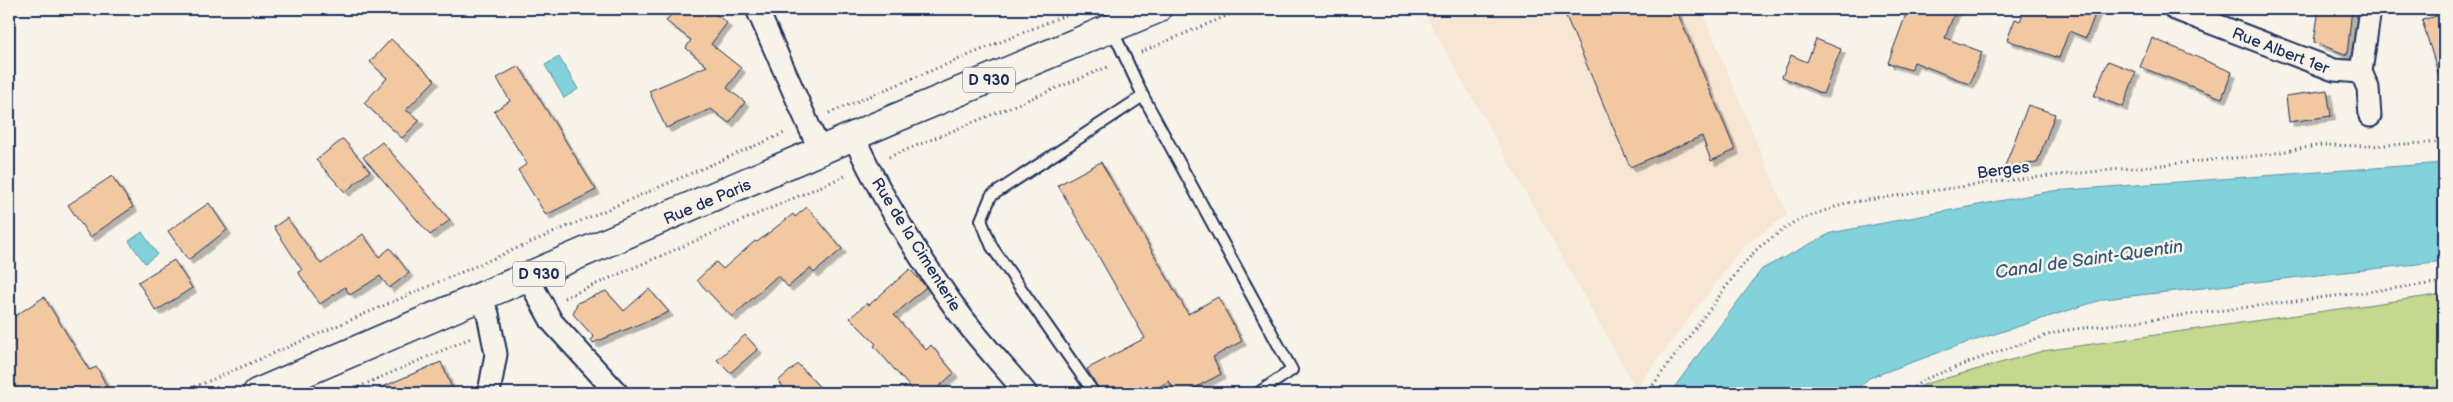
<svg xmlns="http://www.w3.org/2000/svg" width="2453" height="402" font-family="'Balsamiq Sans',sans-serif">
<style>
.built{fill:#f6e6d3}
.green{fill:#c4d98e;stroke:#708476}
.water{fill:#82d2dc;stroke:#5991aa}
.building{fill:#f2c8a1;stroke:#1b2f5e;filter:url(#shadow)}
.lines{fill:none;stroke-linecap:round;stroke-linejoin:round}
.lane-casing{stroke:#1b2f5e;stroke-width:14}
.street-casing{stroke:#1b2f5e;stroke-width:25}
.primary-casing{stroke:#1b2f5e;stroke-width:31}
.path{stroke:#1b2f5e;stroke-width:3;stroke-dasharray:1 4;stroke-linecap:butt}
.lane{stroke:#f7f3e8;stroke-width:10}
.street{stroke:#f7f3e8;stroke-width:21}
.primary{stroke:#f7f3e8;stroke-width:28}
.labels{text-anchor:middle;stroke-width:5;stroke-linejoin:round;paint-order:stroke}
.shield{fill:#f7f3e8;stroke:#5d6a87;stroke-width:1}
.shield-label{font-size:15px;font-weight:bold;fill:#1b2f5e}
.street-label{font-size:16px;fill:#1b2f5e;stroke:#f7f3e8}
.water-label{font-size:18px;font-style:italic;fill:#35587e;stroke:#f7f3e8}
</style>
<defs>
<filter id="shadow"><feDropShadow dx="4.5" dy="4.5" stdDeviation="0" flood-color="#0004"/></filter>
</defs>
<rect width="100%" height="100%" fill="#f7f3e8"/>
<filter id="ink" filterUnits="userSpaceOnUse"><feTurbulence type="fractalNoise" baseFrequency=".02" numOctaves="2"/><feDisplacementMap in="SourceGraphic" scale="10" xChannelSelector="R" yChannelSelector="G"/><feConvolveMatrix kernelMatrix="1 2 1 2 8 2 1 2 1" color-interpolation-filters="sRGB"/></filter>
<g filter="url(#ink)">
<polygon class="built" points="1422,9 1701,9 1787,215 1743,247 1636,388"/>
<polygon class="green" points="2444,294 2444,393 1912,393 1925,384 2043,351"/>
<g class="water">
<polygon points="559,57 578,89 564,98 545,65"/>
<polygon points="2444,163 2444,261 2104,299 1954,347 1869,378 1853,393 1670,393 1762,269 1831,233 2052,191"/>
<polygon points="142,232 157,254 145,263 129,241"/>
</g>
<g class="building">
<polygon points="675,9 709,9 727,23 711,44 741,68 727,88 745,102 729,123 711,109 666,128 649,91 707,66 686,48 691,40 666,21"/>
<polygon points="1563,9 1676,9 1735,150 1711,161 1702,136 1630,167"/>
<polygon points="1908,9 1956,9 1945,38 1982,52 1970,84 1914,62 1911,70 1888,63"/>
<polygon points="2025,9 2097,9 2086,38 2069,31 2059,58 2007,40 2015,19 2020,21"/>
<polygon points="2319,9 2352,9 2347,55 2314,42"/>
<polygon points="2444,14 2444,75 2439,76 2422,20"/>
<polygon points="2152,38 2232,72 2222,98 2140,67"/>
<polygon points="391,39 435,80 406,110 420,120 402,138 364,103 387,78 370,62"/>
<polygon points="1816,39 1841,49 1823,94 1782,77 1791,55 1807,62"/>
<polygon points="2108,61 2136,72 2123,107 2094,96"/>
<polygon points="519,66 596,190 546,215 518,170 527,164 494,111 510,101 497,78"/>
<polygon points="2327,90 2331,116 2289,122 2286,96"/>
<polygon points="2028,105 2055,114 2037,163 2005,166"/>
<polygon points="343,139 370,171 345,192 316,160"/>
<polygon points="382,142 450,220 430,235 363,157"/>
<polygon points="1101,162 1188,314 1218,297 1242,341 1213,357 1221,374 1185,393 1176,393 1169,381 1148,393 1101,393 1087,369 1145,338 1058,185"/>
<polygon points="112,176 133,207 90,237 68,205"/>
<polygon points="209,203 227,230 188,260 168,231"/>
<polygon points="807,207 842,249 814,273 810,268 788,287 778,275 732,317 697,280 716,262 723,269 755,241 757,242 793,214 795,217"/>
<polygon points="287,218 321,264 363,234 379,257 390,248 409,273 389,288 380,276 350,295 345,287 320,304 298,272 302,270 274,227"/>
<polygon points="174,260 192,288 156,311 138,282"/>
<polygon points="910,269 926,287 894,315 926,350 931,345 954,373 932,393 915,393 874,346 876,344 850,318 867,303 869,305"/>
<polygon points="649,289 669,312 593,343 591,340 594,337 573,314 577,303 606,291 624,311"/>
<polygon points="44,297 89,370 97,367 110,393 58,393 55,387 44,393 9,393 9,320"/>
<polygon points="745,335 758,349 730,373 717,360"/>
<polygon points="441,362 454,393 369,393 403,378"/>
<polygon points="798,364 825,393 789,393 778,381"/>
</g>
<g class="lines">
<g class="lane-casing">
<g id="lane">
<polyline points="1112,29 1143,96 1292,370 1258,393"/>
<polyline points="1094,393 992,247 981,220 991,196 1143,96"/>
</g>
</g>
<g class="street-casing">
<g id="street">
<polyline points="757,9 820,151"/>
<polyline points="2175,9 2334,70 2361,72"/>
<polyline points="2370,116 2368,88 2361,72 2370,9"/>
<path d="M854,137C879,193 915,251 951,302C973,334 1001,363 1026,393"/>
<polyline points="528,278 552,322 617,393"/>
<polyline points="479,297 488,314 496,354 489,393"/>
</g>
</g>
<g class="primary-casing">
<polyline id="primary" points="257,393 891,120 1157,9"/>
</g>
<g class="path">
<polyline points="1141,52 1243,9"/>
<polyline points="829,113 1080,9"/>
<polyline points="889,157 1110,66"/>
<polyline points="564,298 847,175"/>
<polyline points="181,393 787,132"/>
<polyline points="345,393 471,338"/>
<polyline points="1647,393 1741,267 1758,248 1794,222 1846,203 2009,180 2264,155 2321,145 2368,146 2444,142"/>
<polyline points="1906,393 1925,379 1991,354 2060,331 2444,282"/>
</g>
<use href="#lane" class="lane"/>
<use href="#street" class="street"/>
<use href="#primary" class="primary"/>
</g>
</g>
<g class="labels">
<g class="shield">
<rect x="963" y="67.5" width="52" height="25" rx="4"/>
<rect x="513" y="261.5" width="52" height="25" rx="4"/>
</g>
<g class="shield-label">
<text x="989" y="85">D 930</text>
<text x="539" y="279">D 930</text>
</g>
<g class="street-label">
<text transform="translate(2281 50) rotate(21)" y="6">Rue Albert 1er</text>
<text transform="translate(2003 169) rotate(-7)" y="6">Berges</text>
<text transform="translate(707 201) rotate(-23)" y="6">Rue de Paris</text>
<text transform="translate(917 244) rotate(58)" y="6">Rue de la Cimenterie</text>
</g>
<g class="water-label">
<text transform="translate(2089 259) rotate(-8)" y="6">Canal de Saint-Quentin</text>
</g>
</g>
<rect width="2453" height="402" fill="none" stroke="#f7f3e8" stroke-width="30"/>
<rect x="15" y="15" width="2423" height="372" fill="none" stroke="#1b2f5e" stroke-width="2" filter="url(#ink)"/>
</svg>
